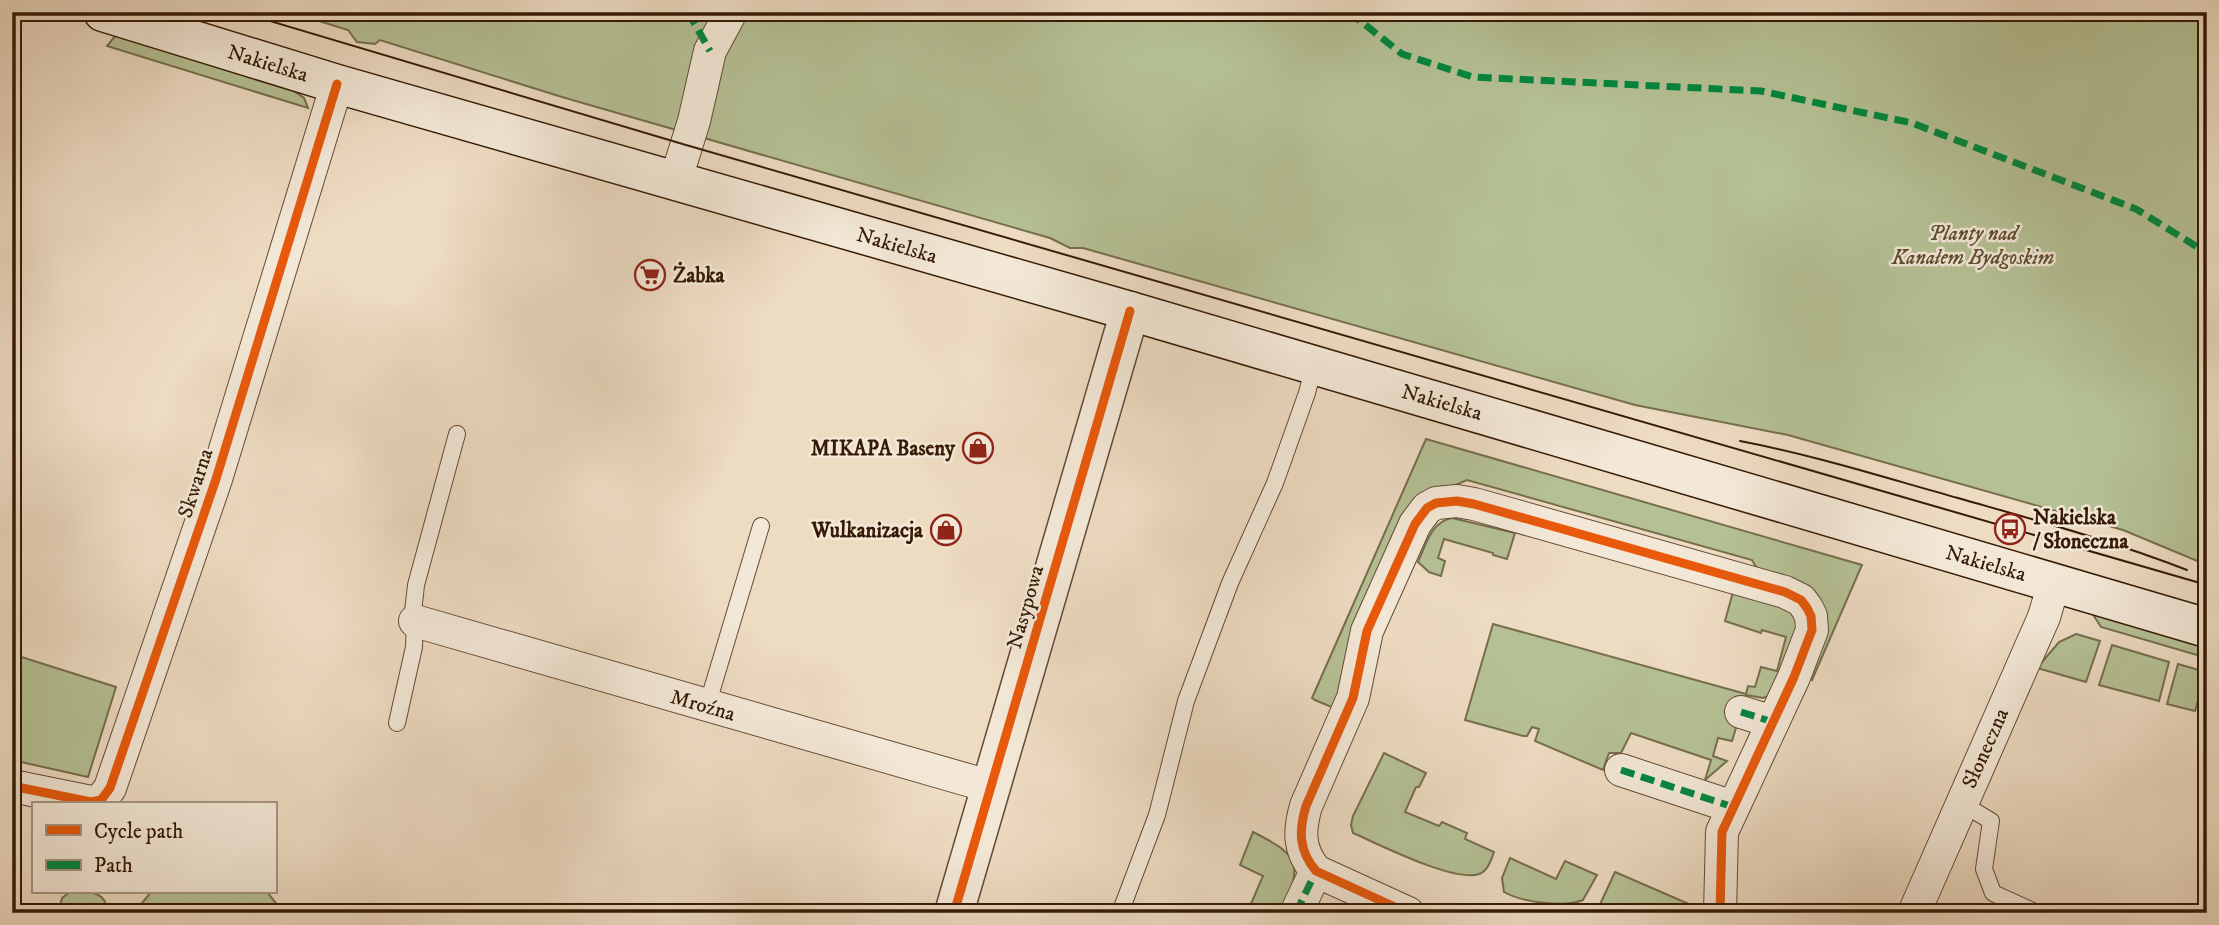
<svg xmlns="http://www.w3.org/2000/svg" width="2219" height="925" font-family="'IM FELL DW Pica',serif">
<style>
.green{fill:#b5c195;stroke:#766e4c;stroke-width:2}
.lines{fill:none;stroke-linecap:round;stroke-linejoin:round}
.service-casing{stroke:#644a34;stroke-width:18}
.minor-casing{stroke:#644a34;stroke-width:34}
.tertiary-casing{stroke:#644a34;stroke-width:41}
.secondary-casing{stroke:#361a04;stroke-width:41}
.service{stroke:#f3e8d7;stroke-width:16}
.minor{stroke:#f3e8d7;stroke-width:32}
.tertiary{stroke:#f3e8d7;stroke-width:38}
.secondary{stroke:#f3e8d7;stroke-width:38}
.tram{stroke:#361a04;stroke-width:2}
.quiet{stroke:#00873e;stroke-width:7;stroke-dasharray:14 7;stroke-linecap:butt}
.cycleway-casing{stroke:#f3e8d7;stroke-width:13}
.cycleway{stroke:#e8590c;stroke-width:9}
.labels{text-anchor:middle;stroke-width:5;stroke-linejoin:round;paint-order:stroke}
.street-label{font-size:21px;fill:#361a04;stroke:#f3e8d7}
.park-label{font-size:21px;font-style:italic;fill:#5c4c30;stroke:#f3e8d7}
.poi-label{font-size:21px;font-weight:bold;fill:#361a04;stroke:#f3e8d7;text-anchor:start}
</style>
<rect width="100%" height="100%" fill="#eddbc2"/>
<filter id="stains"><feTurbulence type="fractalNoise" baseFrequency=".00286" numOctaves="4"/><feColorMatrix values="0 0 0 0 .2 0 0 0 0 .09 0 0 0 0 .02 0 0 0 .5 -.17"/></filter>
<radialGradient id="worn" r=".72"><stop offset=".6" stop-color="#630" stop-opacity="0"/><stop offset="1" stop-color="#630" stop-opacity=".3"/></radialGradient>
<g class="green">
<polygon points="290,12 2207,12 2207,565 2123,530 1788,435 1635,405 1083,248 1070,248 1050,238 562,97 380,40 375,44 357,42 348,30"/>
<polygon points="116,35 291,89 304,98 308,108 107,46"/>
<polygon points="1426,439 1862,565 1812,680 1805,676 1821,637 1762,577 1752,560 1467,480 1429,496 1336,709 1315,700 1312,698"/>
<path d="M1452,518L1515,533L1507,559L1493,555V553L1444,539L1438,558L1445,561L1441,576L1429,572L1418,562C1426,544 1431,522 1452,518Z"/>
<polygon points="1733,592 1787,608 1793,612 1800,625 1771,695 1763,698 1746,695 1732,741 1718,738 1713,756 1727,761 1705,780 1711,760 1631,733 1621,753 1609,753 1603,770 1535,741 1539,729 1532,727 1527,736 1523,736 1465,720 1493,624 1746,694 1748,686 1755,687 1761,667 1777,671 1786,637 1762,630 1761,633 1725,621"/>
<polygon points="2092,613 2207,645 2207,658 2101,627"/>
<polygon points="2076,634 2100,641 2086,682 2037,668 2059,642"/>
<polygon points="2112,645 2169,662 2159,701 2099,685"/>
<polygon points="12,654 116,687 88,777 12,760"/>
<polygon points="2178,664 2206,672 2195,711 2167,704"/>
<path d="M1384,753L1426,773L1419,787H1416L1405,812L1439,826L1442,822L1467,833L1465,839L1494,852C1491,860 1488,871 1479,874C1455,883 1378,844 1353,833L1351,825L1353,816Z"/>
<path d="M1253,832C1301,856 1303,864 1281,913H1247L1263,876L1240,865Z"/>
<path d="M1510,858L1556,879L1565,861L1597,875L1583,900C1564,908 1522,902 1504,892L1502,878Z"/>
<polygon points="1615,872 1696,907 1694,913 1596,913"/>
<path d="M70,892C88,892 106,889 108,913H58L62,898Z"/>
<polygon points="151,892 267,892 284,913 134,913"/>
</g>
<g class="lines">
<g class="service-casing">
<g id="service">
<polyline points="707,706 761,526"/>
<polyline points="397,723 414,647 415,621 413,612 416,585 457,434"/>
<polyline points="1961,803 1991,821 1984,869 1993,893 2037,913"/>
<polyline points="1120,913 1157,815 1186,701 1230,583 1275,483 1307,393 1314,365"/>
</g>
</g>
<g class="minor-casing">
<g id="minor">
<polyline points="675,182 694,121 710,51 731,12"/>
<polyline points="415,621 992,787"/>
<polyline points="1741,712 1773,722"/>
<polyline points="1621,770 1733,807"/>
<polyline points="12,786 91,802 101,800 110,788 216,479 337,84"/>
<polyline points="1296,913 1316,871"/>
<path d="M1408,913L1316,871C1298,850 1299,830 1306,806L1353,698L1367,631L1415,524L1427,508L1436,503L1457,501L1474,504L1785,592L1801,600L1807,608L1811,616L1812,630L1794,677L1722,832L1720,913"/>
<polyline points="1914,913 2044,617 2054,583"/>
</g>
</g>
<g class="tertiary-casing">
<polyline id="tertiary" points="954,913 1130,311"/>
</g>
<g class="secondary-casing">
<polyline id="secondary" points="103,12 337,84 1130,311 2207,628"/>
</g>
<use href="#service" class="service"/>
<use href="#minor" class="minor"/>
<use href="#tertiary" class="tertiary"/>
<use href="#secondary" class="secondary"/>
<g class="tram">
<polyline points="240,12 686,145 2207,585"/>
<path d="M1740,441C1814,455 1886,478 1958,498C2035,520 2113,541 2187,570"/>
</g>
<g class="quiet">
<polyline points="688,12 710,51"/>
<polyline points="1349,12 1402,54 1473,77 1761,91 1912,123 2136,209 2207,253"/>
<polyline points="1741,712 1773,722"/>
<polyline points="1621,770 1733,807"/>
<polyline points="1296,913 1316,871"/>
</g>
<g class="cycleway-casing">
<g id="cycleway">
<polyline points="12,786 91,802 101,800 110,788 216,479 337,84"/>
<polyline points="954,913 1130,311"/>
<path d="M1408,913L1316,871C1298,850 1299,830 1306,806L1353,698L1367,631L1415,524L1427,508L1436,503L1457,501L1474,504L1785,592L1801,600L1807,608L1811,616L1812,630L1794,677L1722,832L1720,913"/>
</g>
</g>
<use href="#cycleway" class="cycleway"/>
</g>
<defs>
<g id="supermarket-ring" transform="scale(1.575)"><circle r="9.5" fill="#f3e8d7" stroke="#8f2418" stroke-width="1.5"/><path d="M-6-5.5h2.5l.6 2H6L4.5 2H-2.5L-4.4-4H-6ZM-1.5 3.2a1.3 1.3 0 1 0 .1 0ZM3 3.2a1.3 1.3 0 1 0 .1 0Z" fill="#8f2418"/></g>
<g id="shop-ring" transform="scale(1.575)"><circle r="9.5" fill="#f3e8d7" stroke="#8f2418" stroke-width="1.5"/><path d="M-5-2.5h2.3a2.7 3.5 0 0 1 5.4 0H5L5.5 6h-11ZM-1.5-2.5h3a1.5 2.3 0 0 0-3 0Z" fill="#8f2418"/></g>
<g id="bus-ring" transform="scale(1.575)"><circle r="9.5" fill="#f3e8d7" stroke="#8f2418" stroke-width="1.5"/><path d="M-5-6H5V4H4V6H2V4H-2V6H-4V4H-5ZM-3.5-4V0h7V-4ZM-3.5 1.2v1.5H-2V1.2ZM2 1.2v1.5H3.5V1.2Z" fill="#8f2418"/></g>
</defs>
<g fill-rule="evenodd">
<use href="#supermarket-ring" x="650" y="275"/>
<use href="#shop-ring" x="978" y="448"/>
<use href="#bus-ring" x="2010" y="529"/>
<use href="#shop-ring" x="946" y="530"/>
</g>
<g class="labels">
<g class="street-label">
<text transform="translate(268 63) rotate(17)" y="7">Nakielska</text>
<text transform="translate(897 245) rotate(16)" y="7">Nakielska</text>
<text transform="translate(1442 402) rotate(16)" y="7">Nakielska</text>
<text transform="translate(195 483) rotate(-72)" y="7">Skwarna</text>
<text transform="translate(1986 563) rotate(16)" y="7">Nakielska</text>
<text transform="translate(1025 607) rotate(-74)" y="7">Nasypowa</text>
<text transform="translate(703 705) rotate(16)" y="7">Mroźna</text>
<text transform="translate(1985 748) rotate(-66)" y="7">Słoneczna</text>
</g>
<g class="park-label">
<text x="1973" y="240">Planty nad<tspan x="1973" dy="24">Kanałem Bydgoskim</tspan></text>
</g>
<g class="poi-label">
<text x="673" y="282">Żabka</text>
<text x="955" y="455" text-anchor="end">MIKAPA Baseny</text>
<text x="2033" y="524">Nakielska<tspan x="2033" dy="24">/ Słoneczna</tspan></text>
<text x="923" y="537" text-anchor="end">Wulkanizacja</text>
</g>
</g>
<rect width="2219" height="925" fill="none" stroke="#eddbc2" stroke-width="42"/>
<rect x="14" y="14" width="2191" height="897" fill="none" stroke="#361a04" stroke-width="3.5"/>
<rect x="21" y="21" width="2177" height="883" fill="none" stroke="#361a04" stroke-width="2"/>
<rect x="32" y="802" width="245" height="91" fill="#f3e8d7" stroke="#a79683" stroke-width="2"/>
<rect x="46" y="825" width="35" height="10" fill="#e8590c" stroke="#a79683" stroke-width="2"/>
<text x="94" y="838" font-size="21" fill="#361a04">Cycle path</text>
<rect x="46" y="860" width="35" height="10" fill="#00873e" stroke="#a79683" stroke-width="2"/>
<text x="94" y="872" font-size="21" fill="#361a04">Path</text>
<rect width="100%" height="100%" filter="url(#stains)"/>
<rect width="100%" height="100%" fill="url(#worn)"/>
</svg>
